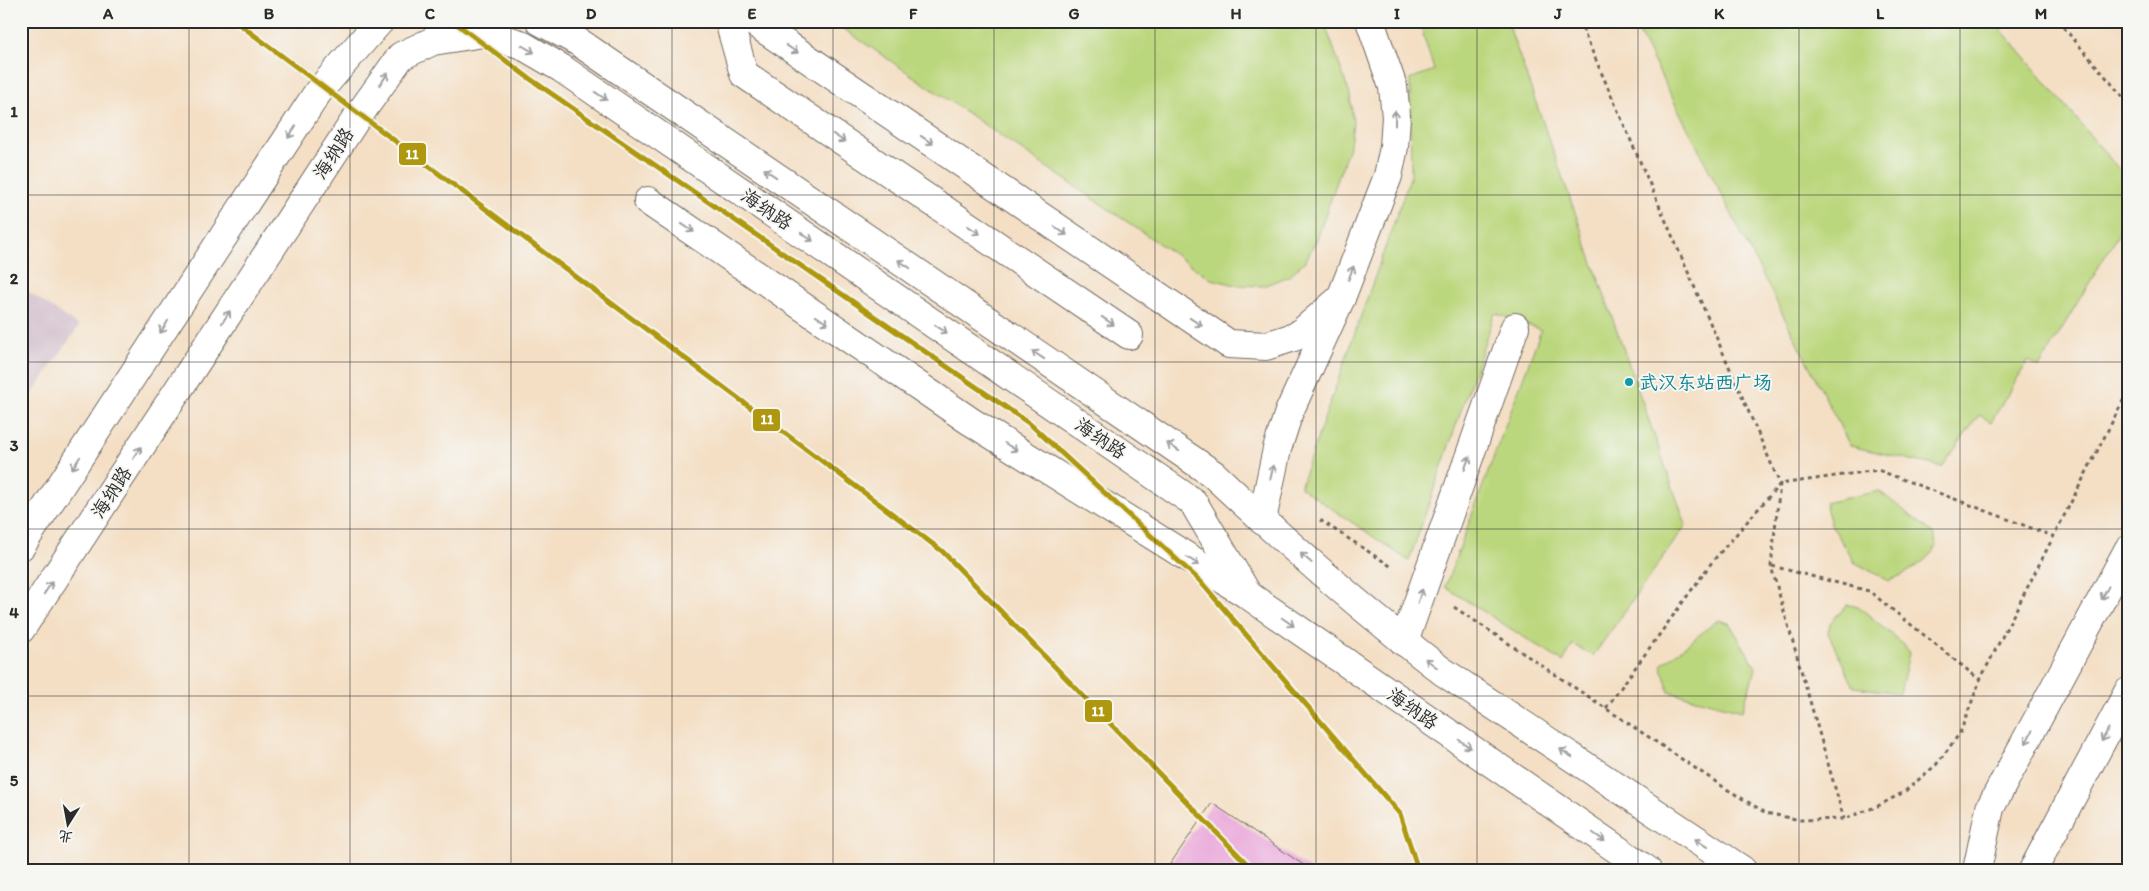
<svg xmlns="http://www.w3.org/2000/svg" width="2149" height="891" font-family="Itim,'LXGW WenKai TC',sans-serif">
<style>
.industrial{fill:#d1bdcb}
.green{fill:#bbd77d;stroke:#738154}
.building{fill:#eaa4da}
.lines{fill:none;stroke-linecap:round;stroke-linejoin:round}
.minor-casing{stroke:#716a61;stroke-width:30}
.major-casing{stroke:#716a61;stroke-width:30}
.path{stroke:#716a61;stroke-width:3;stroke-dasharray:4 4;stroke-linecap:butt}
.minor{stroke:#fff;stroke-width:28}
.major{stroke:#fff;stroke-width:28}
.metro-1-casing{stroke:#f6f6f2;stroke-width:9}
.metro-1{stroke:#af980f;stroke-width:5}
.oneway{stroke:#a0a0a0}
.grid{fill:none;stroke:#2b2b2b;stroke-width:1;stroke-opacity:0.55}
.culture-dot{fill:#0f9aa8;stroke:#f6f6f2;stroke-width:2}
.labels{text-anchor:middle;stroke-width:4;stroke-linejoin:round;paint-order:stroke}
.street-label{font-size:19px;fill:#2b2b2b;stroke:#f6f6f2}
.culture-label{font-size:19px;fill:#0d838f;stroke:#f6f6f2;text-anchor:start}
.line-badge{stroke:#f6f6f2;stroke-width:2}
.badge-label{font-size:14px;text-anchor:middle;font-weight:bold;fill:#fff}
.neatline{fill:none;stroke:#2b2b2b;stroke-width:2}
.grid-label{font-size:16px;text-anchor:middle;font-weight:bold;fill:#2b2b2b}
</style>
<rect width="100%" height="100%" fill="#f6f6f2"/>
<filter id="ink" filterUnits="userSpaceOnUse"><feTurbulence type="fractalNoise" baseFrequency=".02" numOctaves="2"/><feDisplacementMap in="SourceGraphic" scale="10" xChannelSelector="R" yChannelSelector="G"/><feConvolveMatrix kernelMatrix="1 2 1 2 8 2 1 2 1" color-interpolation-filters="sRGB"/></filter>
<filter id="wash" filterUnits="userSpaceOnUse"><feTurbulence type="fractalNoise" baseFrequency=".0096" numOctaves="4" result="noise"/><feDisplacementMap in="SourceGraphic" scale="20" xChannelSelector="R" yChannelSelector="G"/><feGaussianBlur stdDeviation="1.12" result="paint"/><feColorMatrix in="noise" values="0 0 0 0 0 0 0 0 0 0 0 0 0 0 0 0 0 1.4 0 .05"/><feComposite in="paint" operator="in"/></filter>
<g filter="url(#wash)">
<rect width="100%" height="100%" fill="#f4dfc5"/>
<polygon class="industrial" points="21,287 79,326 21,410"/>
<g class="green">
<polygon points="832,21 1324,21 1350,95 1353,123 1350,144 1317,239 1306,260 1289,276 1263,286 1236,285 1211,279"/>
<polygon points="1419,21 1507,21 1686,525 1593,656 1573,644 1563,662 1445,587 1541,330 1495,313 1409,561 1300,487 1411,175 1410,79 1434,70"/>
<polygon points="1633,21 1994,21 2128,180 2128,218 2039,367 2028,361 1991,422 1979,415 1942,467 1850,446"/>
<path d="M1879,491L1933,533L1937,546C1926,563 1907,573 1889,581L1854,562L1831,524L1825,503Z"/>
<polygon points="1847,605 1858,606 1904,645 1909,653 1900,693 1854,687 1828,633 1830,623"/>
<polygon points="1718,620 1729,623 1756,667 1742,711 1669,692 1661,665"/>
</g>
<g id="blocks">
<polygon class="building" points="1212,803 1311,870 1166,870"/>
</g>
</g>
<g filter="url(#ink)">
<use href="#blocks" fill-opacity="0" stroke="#716a61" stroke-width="1"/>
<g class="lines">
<g class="minor-casing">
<g id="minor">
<polyline points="729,21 744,74 1129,335"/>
<polyline points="752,21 1229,344 1266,346 1297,336 1341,298"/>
<polyline points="648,201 970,421 1248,595"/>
<polyline points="1262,520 1277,449 1289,412 1341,298 1388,176 1394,147 1396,117 1393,87 1370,21"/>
<polyline points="1404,642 1515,327"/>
</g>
</g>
<g class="major-casing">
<g id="major">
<path d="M540,21L577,41L1213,474C1286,543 1363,610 1442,671L1742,870"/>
<polyline points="21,546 318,92 380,21"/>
<polyline points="21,629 356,119 401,56 433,41 483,33 520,44 561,68 1193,502 1248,595 1647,870"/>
<polyline points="1977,870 1990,808 2128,550"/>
<polyline points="2033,870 2128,692"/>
</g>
</g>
<g class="path">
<polyline points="1579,21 1780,484 1771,566 1844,819"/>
<polyline points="2058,21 2128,103"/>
<polyline points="1320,520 1392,567"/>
<polyline points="1772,566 1869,591 1980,680"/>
<polyline points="1454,607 1725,788 1766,813 1800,820 1844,819 1878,806 1904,792 1936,765 1960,733 1980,680 2128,391"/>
<polyline points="1606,708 1712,562 1780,484 1878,470 2055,537"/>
</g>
<use href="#minor" class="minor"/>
<use href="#major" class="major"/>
<g class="metro-1-casing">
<g id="metro-1">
<polyline points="235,21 942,551 1253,870"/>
<polyline points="453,21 526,76 1030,424 1200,581 1400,814 1418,870"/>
</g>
</g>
<use href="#metro-1" class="metro-1"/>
</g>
<defs><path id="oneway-shaft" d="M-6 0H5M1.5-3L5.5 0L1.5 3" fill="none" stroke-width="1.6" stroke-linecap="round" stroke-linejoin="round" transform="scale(1.25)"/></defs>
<g class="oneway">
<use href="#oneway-shaft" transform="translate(528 49) rotate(30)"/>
<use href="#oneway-shaft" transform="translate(792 49) rotate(34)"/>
<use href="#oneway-shaft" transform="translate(384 79) rotate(-55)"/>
<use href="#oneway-shaft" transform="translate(601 96) rotate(34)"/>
<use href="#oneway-shaft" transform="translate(1395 118) rotate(-90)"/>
<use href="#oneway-shaft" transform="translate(292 132) rotate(123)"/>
<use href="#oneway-shaft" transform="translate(839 138) rotate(34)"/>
<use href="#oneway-shaft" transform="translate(927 140) rotate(34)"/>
<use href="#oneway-shaft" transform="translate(770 173) rotate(-146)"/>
<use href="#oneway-shaft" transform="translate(688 228) rotate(34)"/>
<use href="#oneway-shaft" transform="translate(974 230) rotate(34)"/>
<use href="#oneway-shaft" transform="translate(1061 231) rotate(34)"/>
<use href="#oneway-shaft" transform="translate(807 237) rotate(34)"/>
<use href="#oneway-shaft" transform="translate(904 264) rotate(-146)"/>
<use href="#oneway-shaft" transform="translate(1351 273) rotate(-69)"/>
<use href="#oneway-shaft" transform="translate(226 317) rotate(-57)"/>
<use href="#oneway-shaft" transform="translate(822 320) rotate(34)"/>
<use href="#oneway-shaft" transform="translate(1108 321) rotate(34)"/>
<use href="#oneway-shaft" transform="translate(1196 322) rotate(34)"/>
<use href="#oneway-shaft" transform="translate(164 327) rotate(123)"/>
<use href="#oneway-shaft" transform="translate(941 329) rotate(34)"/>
<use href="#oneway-shaft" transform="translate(1038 355) rotate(-146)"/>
<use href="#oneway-shaft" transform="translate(1011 447) rotate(32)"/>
<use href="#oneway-shaft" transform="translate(1173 447) rotate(-146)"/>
<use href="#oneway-shaft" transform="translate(137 453) rotate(-57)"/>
<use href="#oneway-shaft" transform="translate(76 463) rotate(123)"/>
<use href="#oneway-shaft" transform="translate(1467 463) rotate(-70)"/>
<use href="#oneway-shaft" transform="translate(1272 472) rotate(-77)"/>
<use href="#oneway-shaft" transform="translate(1306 558) rotate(-139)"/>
<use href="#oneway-shaft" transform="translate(1193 561) rotate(32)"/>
<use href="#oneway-shaft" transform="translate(48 588) rotate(-57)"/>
<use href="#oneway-shaft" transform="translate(2105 593) rotate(118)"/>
<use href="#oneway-shaft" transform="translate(1420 596) rotate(-71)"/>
<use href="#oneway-shaft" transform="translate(1288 622) rotate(35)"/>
<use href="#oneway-shaft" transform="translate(1431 663) rotate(-143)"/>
<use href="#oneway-shaft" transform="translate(2105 735) rotate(118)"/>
<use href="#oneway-shaft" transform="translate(2029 737) rotate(118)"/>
<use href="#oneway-shaft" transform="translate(1465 744) rotate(35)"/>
<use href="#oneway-shaft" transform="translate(1566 753) rotate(-147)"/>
<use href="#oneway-shaft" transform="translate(1599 837) rotate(35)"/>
<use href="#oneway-shaft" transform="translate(1701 843) rotate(-147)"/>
</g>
</g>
<path class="grid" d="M189,21V870M350,21V870M511,21V870M672,21V870M833,21V870M994,21V870M1155,21V870M1316,21V870M1477,21V870M1638,21V870M1799,21V870M1960,21V870M21,195H2128M21,362H2128M21,529H2128M21,696H2128"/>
<circle class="culture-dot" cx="1629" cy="382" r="5"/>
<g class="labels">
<g class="street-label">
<text transform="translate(333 153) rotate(-57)" y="7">海纳路</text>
<text transform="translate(767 209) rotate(34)" y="7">海纳路</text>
<text transform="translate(1101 438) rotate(34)" y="7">海纳路</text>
<text transform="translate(111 492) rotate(-57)" y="7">海纳路</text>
<text transform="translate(1413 708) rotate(35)" y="7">海纳路</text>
</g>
<g class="culture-label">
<text x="1639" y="389">武汉东站西广场</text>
</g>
</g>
<g class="line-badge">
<rect x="398" y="142" width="29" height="24" rx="5" fill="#af980f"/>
<rect x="752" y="408" width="29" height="24" rx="5" fill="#af980f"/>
<rect x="1084" y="699" width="29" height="24" rx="5" fill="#af980f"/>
</g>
<g class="badge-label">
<text x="412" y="159">11</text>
<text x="767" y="424">11</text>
<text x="1098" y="716">11</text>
</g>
<rect width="2149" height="891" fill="none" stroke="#f6f6f2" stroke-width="55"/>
<g transform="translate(68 824) rotate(191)" stroke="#f6f6f2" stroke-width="4" paint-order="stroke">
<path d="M0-4L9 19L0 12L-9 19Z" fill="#2b2b2b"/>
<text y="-8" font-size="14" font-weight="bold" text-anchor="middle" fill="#2b2b2b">北</text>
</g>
<rect x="28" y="28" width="2094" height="836" class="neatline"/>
<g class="grid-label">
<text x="108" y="19">A</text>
<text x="269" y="19">B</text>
<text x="430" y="19">C</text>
<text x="591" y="19">D</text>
<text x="752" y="19">E</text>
<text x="913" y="19">F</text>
<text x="1074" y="19">G</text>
<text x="1236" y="19">H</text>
<text x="1397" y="19">I</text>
<text x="1558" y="19">J</text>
<text x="1719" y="19">K</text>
<text x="1880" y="19">L</text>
<text x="2041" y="19">M</text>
<text x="14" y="117">1</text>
<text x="14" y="284">2</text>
<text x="14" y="451">3</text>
<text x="14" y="618">4</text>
<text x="14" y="786">5</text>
</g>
</svg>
